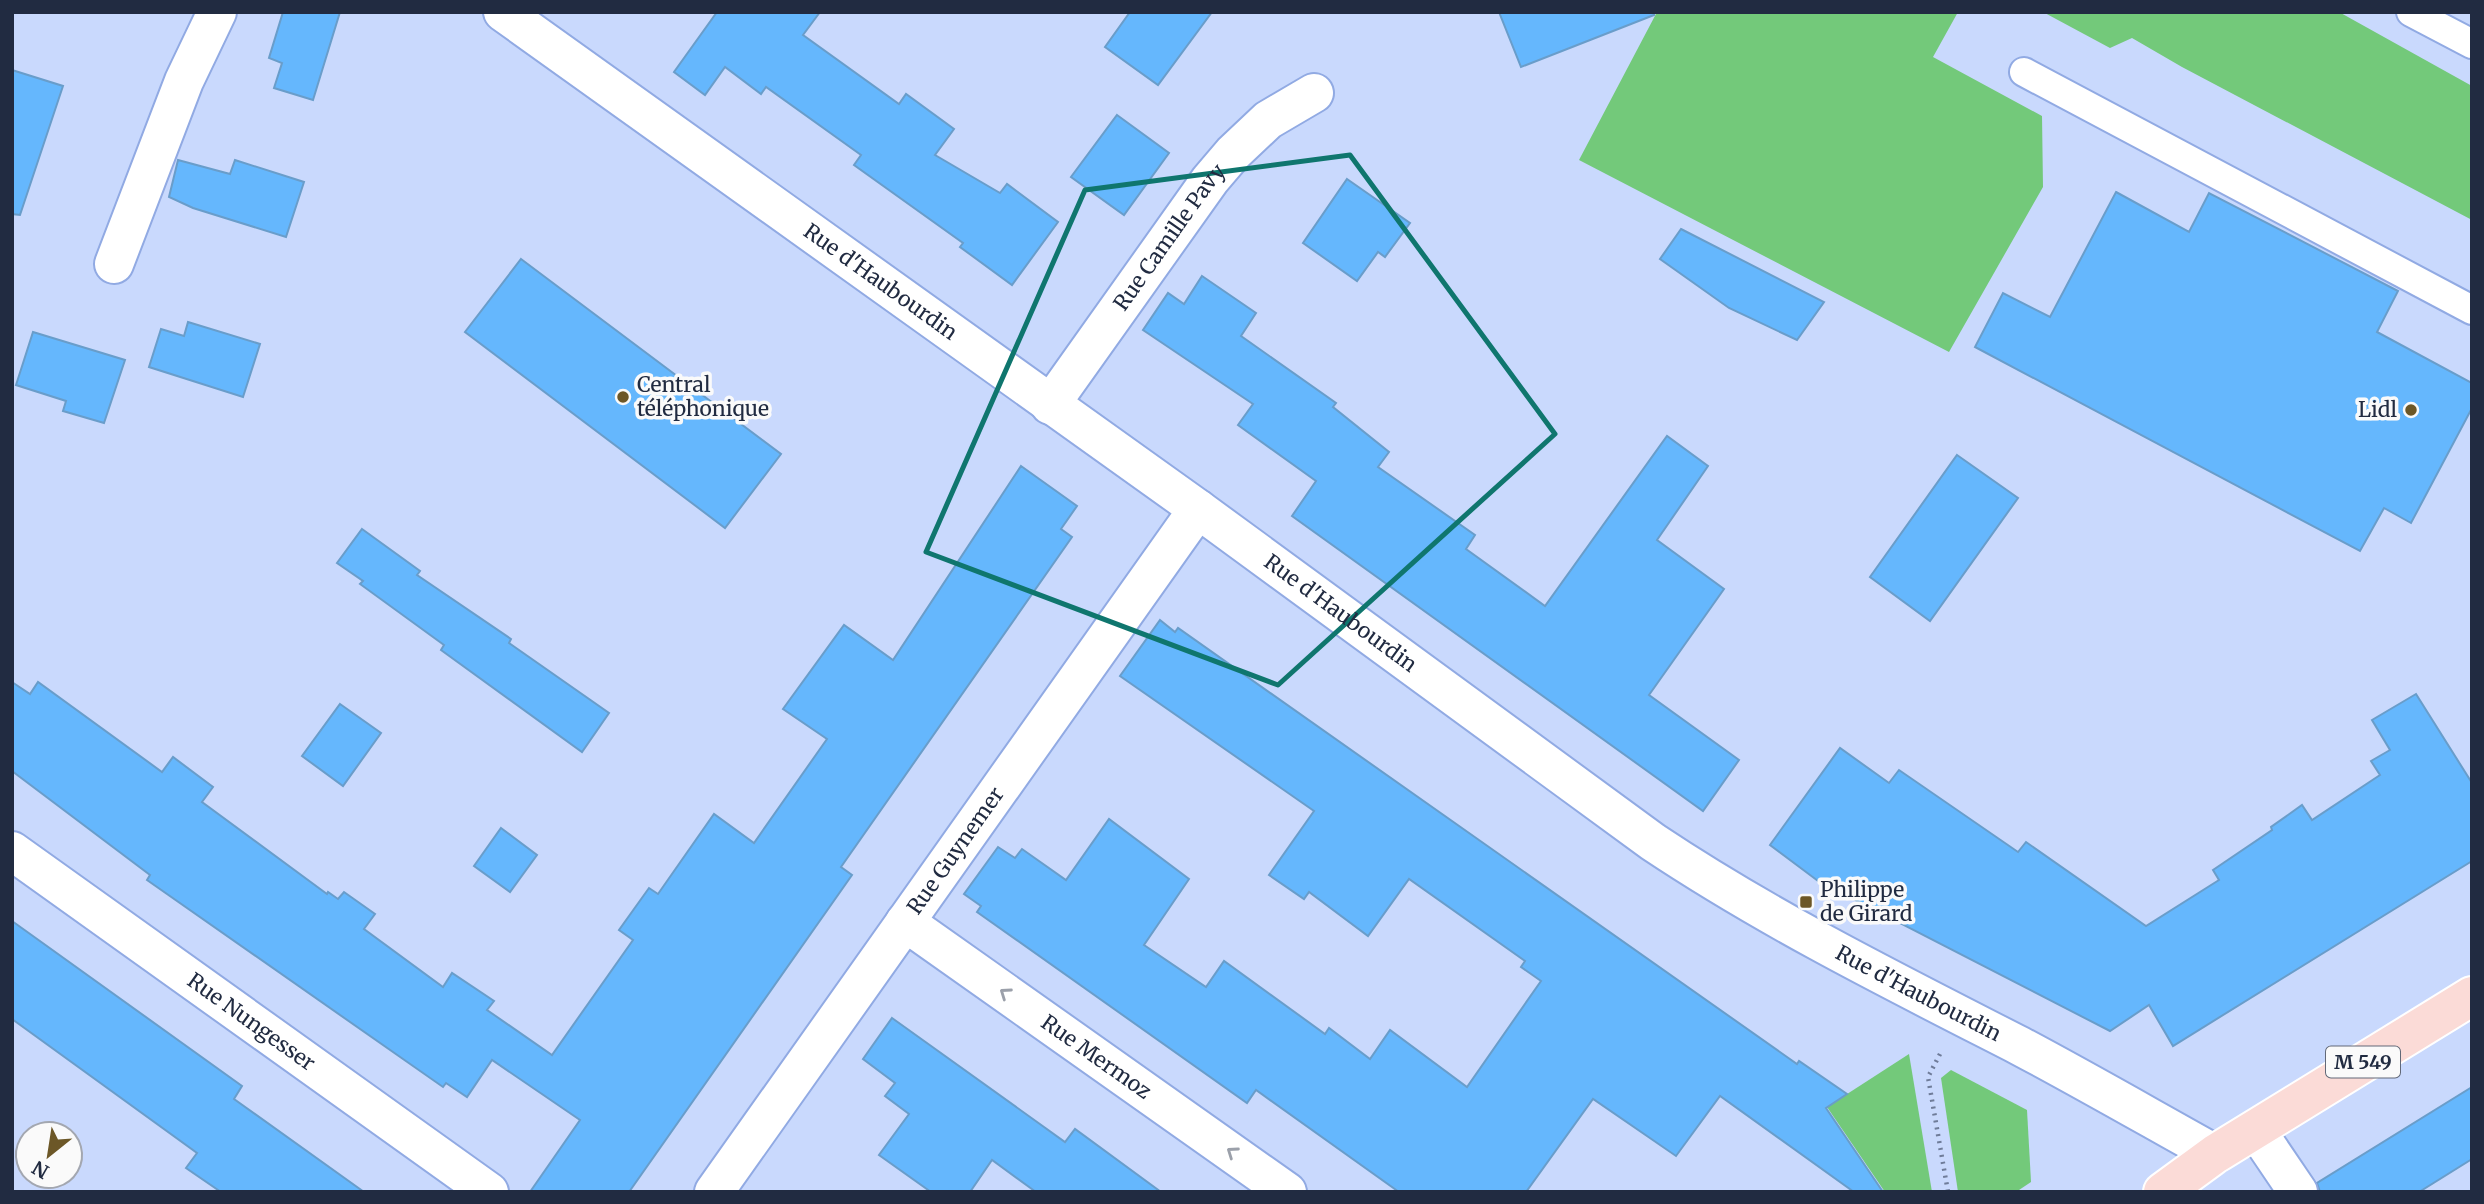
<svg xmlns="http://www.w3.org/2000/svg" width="2484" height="1204" font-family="Merriweather,serif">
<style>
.green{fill:#73c97a}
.building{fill:#65b7fd;stroke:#699dca;stroke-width:2}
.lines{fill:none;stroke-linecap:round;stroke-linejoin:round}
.lane-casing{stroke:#91aae3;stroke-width:32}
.street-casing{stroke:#91aae3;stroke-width:42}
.secondary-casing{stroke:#91aae3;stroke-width:42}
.primary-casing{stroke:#fff;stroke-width:42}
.path{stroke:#6f7c99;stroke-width:4.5;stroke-dasharray:2 5;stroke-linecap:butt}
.lane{stroke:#fff;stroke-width:28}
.street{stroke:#fff;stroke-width:38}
.secondary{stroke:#fff;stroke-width:38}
.primary{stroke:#fbdbd7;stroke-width:38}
.oneway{stroke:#9ba0aa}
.marked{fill:none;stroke:#0f766e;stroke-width:5;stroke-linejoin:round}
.poi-dot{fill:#6c5727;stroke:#fafafa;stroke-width:2.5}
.labels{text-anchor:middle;stroke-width:7;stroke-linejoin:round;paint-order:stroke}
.shield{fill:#fafafa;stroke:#626978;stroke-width:2}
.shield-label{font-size:19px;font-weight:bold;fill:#212b41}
.street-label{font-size:21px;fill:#212b41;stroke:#fafafa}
.poi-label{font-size:21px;fill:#212b41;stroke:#fafafa;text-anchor:start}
</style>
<rect width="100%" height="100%" fill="#c9d9fd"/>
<g class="green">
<polygon points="1657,12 1958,12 1933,57 2042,116 2043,187 1949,352 1579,160"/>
<polygon points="2043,12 2339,12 2472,86 2472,220 2182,67 2132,38 2110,48"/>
<polygon points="1909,1054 1932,1192 1885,1192 1827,1107"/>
<polygon points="1951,1070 2027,1110 2031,1182 2016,1192 1958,1192 1941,1078"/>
</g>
<g class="building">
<polygon points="283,12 340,12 313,100 274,88 282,63 269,58"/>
<polygon points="717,12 820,12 803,35 899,104 906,94 954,129 935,155 1000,193 1007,184 1058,222 1012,285 960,247 963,243 854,165 861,155 766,87 761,94 725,67 705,95 674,72"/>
<polygon points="1130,12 1212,12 1158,85 1105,47"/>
<polygon points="1499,12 1654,12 1654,15 1521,67"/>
<polygon points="12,70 63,86 20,215 12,214"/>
<polygon points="1117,115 1169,153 1124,215 1071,177"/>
<polygon points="178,160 230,174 235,160 304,182 286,237 193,208 169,197"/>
<polygon points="1347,179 1410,223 1385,257 1378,252 1357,281 1303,243"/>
<polygon points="2116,192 2189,232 2209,193 2398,291 2377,332 2472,383 2472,408 2411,523 2384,508 2360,551 1975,347 2003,293 2050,317"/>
<polygon points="1681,229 1824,302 1797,340 1729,308 1660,259"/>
<polygon points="521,259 781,454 725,528 465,332"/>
<polygon points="1202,276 1256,313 1241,336 1336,403 1333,407 1389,452 1378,467 1475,535 1466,549 1545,606 1667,436 1708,466 1657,540 1724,589 1649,695 1739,760 1703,811 1292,516 1316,481 1238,425 1253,404 1143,330 1168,293 1184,304"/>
<polygon points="188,322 260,344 243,397 149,367 161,329 184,336"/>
<polygon points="33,332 125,360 104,423 63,411 66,401 16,385"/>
<polygon points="1957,455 2018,498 1930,621 1870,577"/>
<polygon points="1021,466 1077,506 1061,529 1072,537 841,867 852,875 629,1192 530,1192 580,1120 492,1060 467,1097 446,1083 443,1087 147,880 150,875 12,771 12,682 30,694 38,682 162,772 173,757 213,787 202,802 327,894 328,892 338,899 344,892 375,914 364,929 443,987 452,973 494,1001 487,1010 552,1055 633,940 619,930 649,888 658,894 714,814 754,843 827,739 783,709 844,625 893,660"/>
<polygon points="362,529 420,571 417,575 511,639 509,643 609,713 582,752 441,650 444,645 360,584 363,581 337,563"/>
<polygon points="1160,620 1175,632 1178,628 1797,1064 1799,1061 1847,1094 1826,1108 1883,1192 1854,1192 1720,1096 1676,1156 1593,1099 1526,1192 1399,1192 1256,1090 1247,1103 977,912 981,906 964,894 998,847 1015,858 1022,849 1066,880 1109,819 1189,879 1144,945 1206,987 1224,961 1325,1034 1329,1028 1370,1059 1390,1030 1467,1087 1541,981 1521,967 1525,961 1409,879 1368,936 1309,892 1304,899 1269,875 1314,811 1120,676"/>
<polygon points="2416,694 2472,783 2472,861 2173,1046 2149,1005 2110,1031 1818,881 1770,845 1840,748 1889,783 1899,770 2018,852 2026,842 2146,926 2219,880 2213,870 2272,830 2271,827 2302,805 2312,820 2380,775 2371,761 2390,750 2372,720"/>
<polygon points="340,704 381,733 343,786 302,756"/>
<polygon points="501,828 537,855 510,892 474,866"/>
<polygon points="12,921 242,1086 234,1099 364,1192 221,1192 186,1168 197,1153 12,1019"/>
<polygon points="892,1018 1065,1142 1075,1129 1161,1192 1036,1192 992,1160 970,1192 931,1192 879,1155 909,1114 885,1096 895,1083 863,1059"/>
<polygon points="2472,1087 2472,1159 2419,1192 2320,1192 2317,1183"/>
</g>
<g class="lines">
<g class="lane-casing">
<g id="lane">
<polyline points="2411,12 2472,44"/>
<polyline points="2024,72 2472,310"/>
</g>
</g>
<g class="street-casing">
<g id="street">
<polyline points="114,264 184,81 217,12"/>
<path id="s1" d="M1050,405L1210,180L1233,153L1268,120L1314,93"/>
<path id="s2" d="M12,851L489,1192"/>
<path id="s3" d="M905,922L1287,1192"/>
<path id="s4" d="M714,1192L1198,509"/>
</g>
</g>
<g class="secondary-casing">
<g id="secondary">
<path id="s5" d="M503,12L1198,509L1653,842C1770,920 1895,982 2020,1046C2086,1081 2150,1118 2215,1154"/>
<polyline points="2256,1130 2298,1192"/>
</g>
</g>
<g class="primary-casing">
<polyline id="primary" points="2163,1192 2215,1154 2472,996"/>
</g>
<polyline class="path" points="1940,1054 1928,1077 1948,1192"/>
<use href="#lane" class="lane"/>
<use href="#street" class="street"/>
<use href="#secondary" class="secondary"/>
<use href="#primary" class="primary"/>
</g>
<defs><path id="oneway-chevron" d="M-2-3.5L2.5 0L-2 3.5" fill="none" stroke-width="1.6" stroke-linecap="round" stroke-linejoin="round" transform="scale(1.75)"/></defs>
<g class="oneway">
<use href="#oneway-chevron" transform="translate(1005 993) rotate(-145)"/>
<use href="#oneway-chevron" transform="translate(1232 1152) rotate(-145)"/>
</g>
<path class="marked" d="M1350,155L1555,434L1278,685L926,552L1085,190Z"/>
<g class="poi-dot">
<circle cx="623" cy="397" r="7"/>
<circle cx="2411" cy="410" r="7"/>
<rect x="1799" y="895" width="14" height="14" rx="3.5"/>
</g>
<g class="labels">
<rect class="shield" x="2326" y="1046.5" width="74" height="31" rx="5"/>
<g class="shield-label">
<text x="2363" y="1069">M 549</text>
</g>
<g class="street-label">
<text dy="7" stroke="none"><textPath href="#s1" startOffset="206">Rue Camille Pavy</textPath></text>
<text dy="7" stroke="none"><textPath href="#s5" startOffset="464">Rue d'Haubourdin</textPath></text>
<text dy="7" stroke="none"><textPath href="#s5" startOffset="1031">Rue d'Haubourdin</textPath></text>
<text dy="7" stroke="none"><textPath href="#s4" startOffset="418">Rue Guynemer</textPath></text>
<text dy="7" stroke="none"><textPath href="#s5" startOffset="1724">Rue d'Haubourdin</textPath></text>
<text dy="7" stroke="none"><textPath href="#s2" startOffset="294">Rue Nungesser</textPath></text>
<text dy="7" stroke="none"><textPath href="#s3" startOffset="234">Rue Mermoz</textPath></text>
</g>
<g class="poi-label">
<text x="637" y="392">Central<tspan x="637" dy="24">téléphonique</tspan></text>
<text x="2397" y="417" text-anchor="end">Lidl</text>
<text x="1820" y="897">Philippe<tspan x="1820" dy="24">de Girard</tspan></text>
</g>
</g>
<rect width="2484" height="1204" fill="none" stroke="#212b41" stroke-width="28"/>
<g transform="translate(49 1155) rotate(210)"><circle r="33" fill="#fafafa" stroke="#a3a7b0" stroke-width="2"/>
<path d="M0-5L12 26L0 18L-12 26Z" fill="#6c5727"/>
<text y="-10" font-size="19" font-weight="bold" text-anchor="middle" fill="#212b41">N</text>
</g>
</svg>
